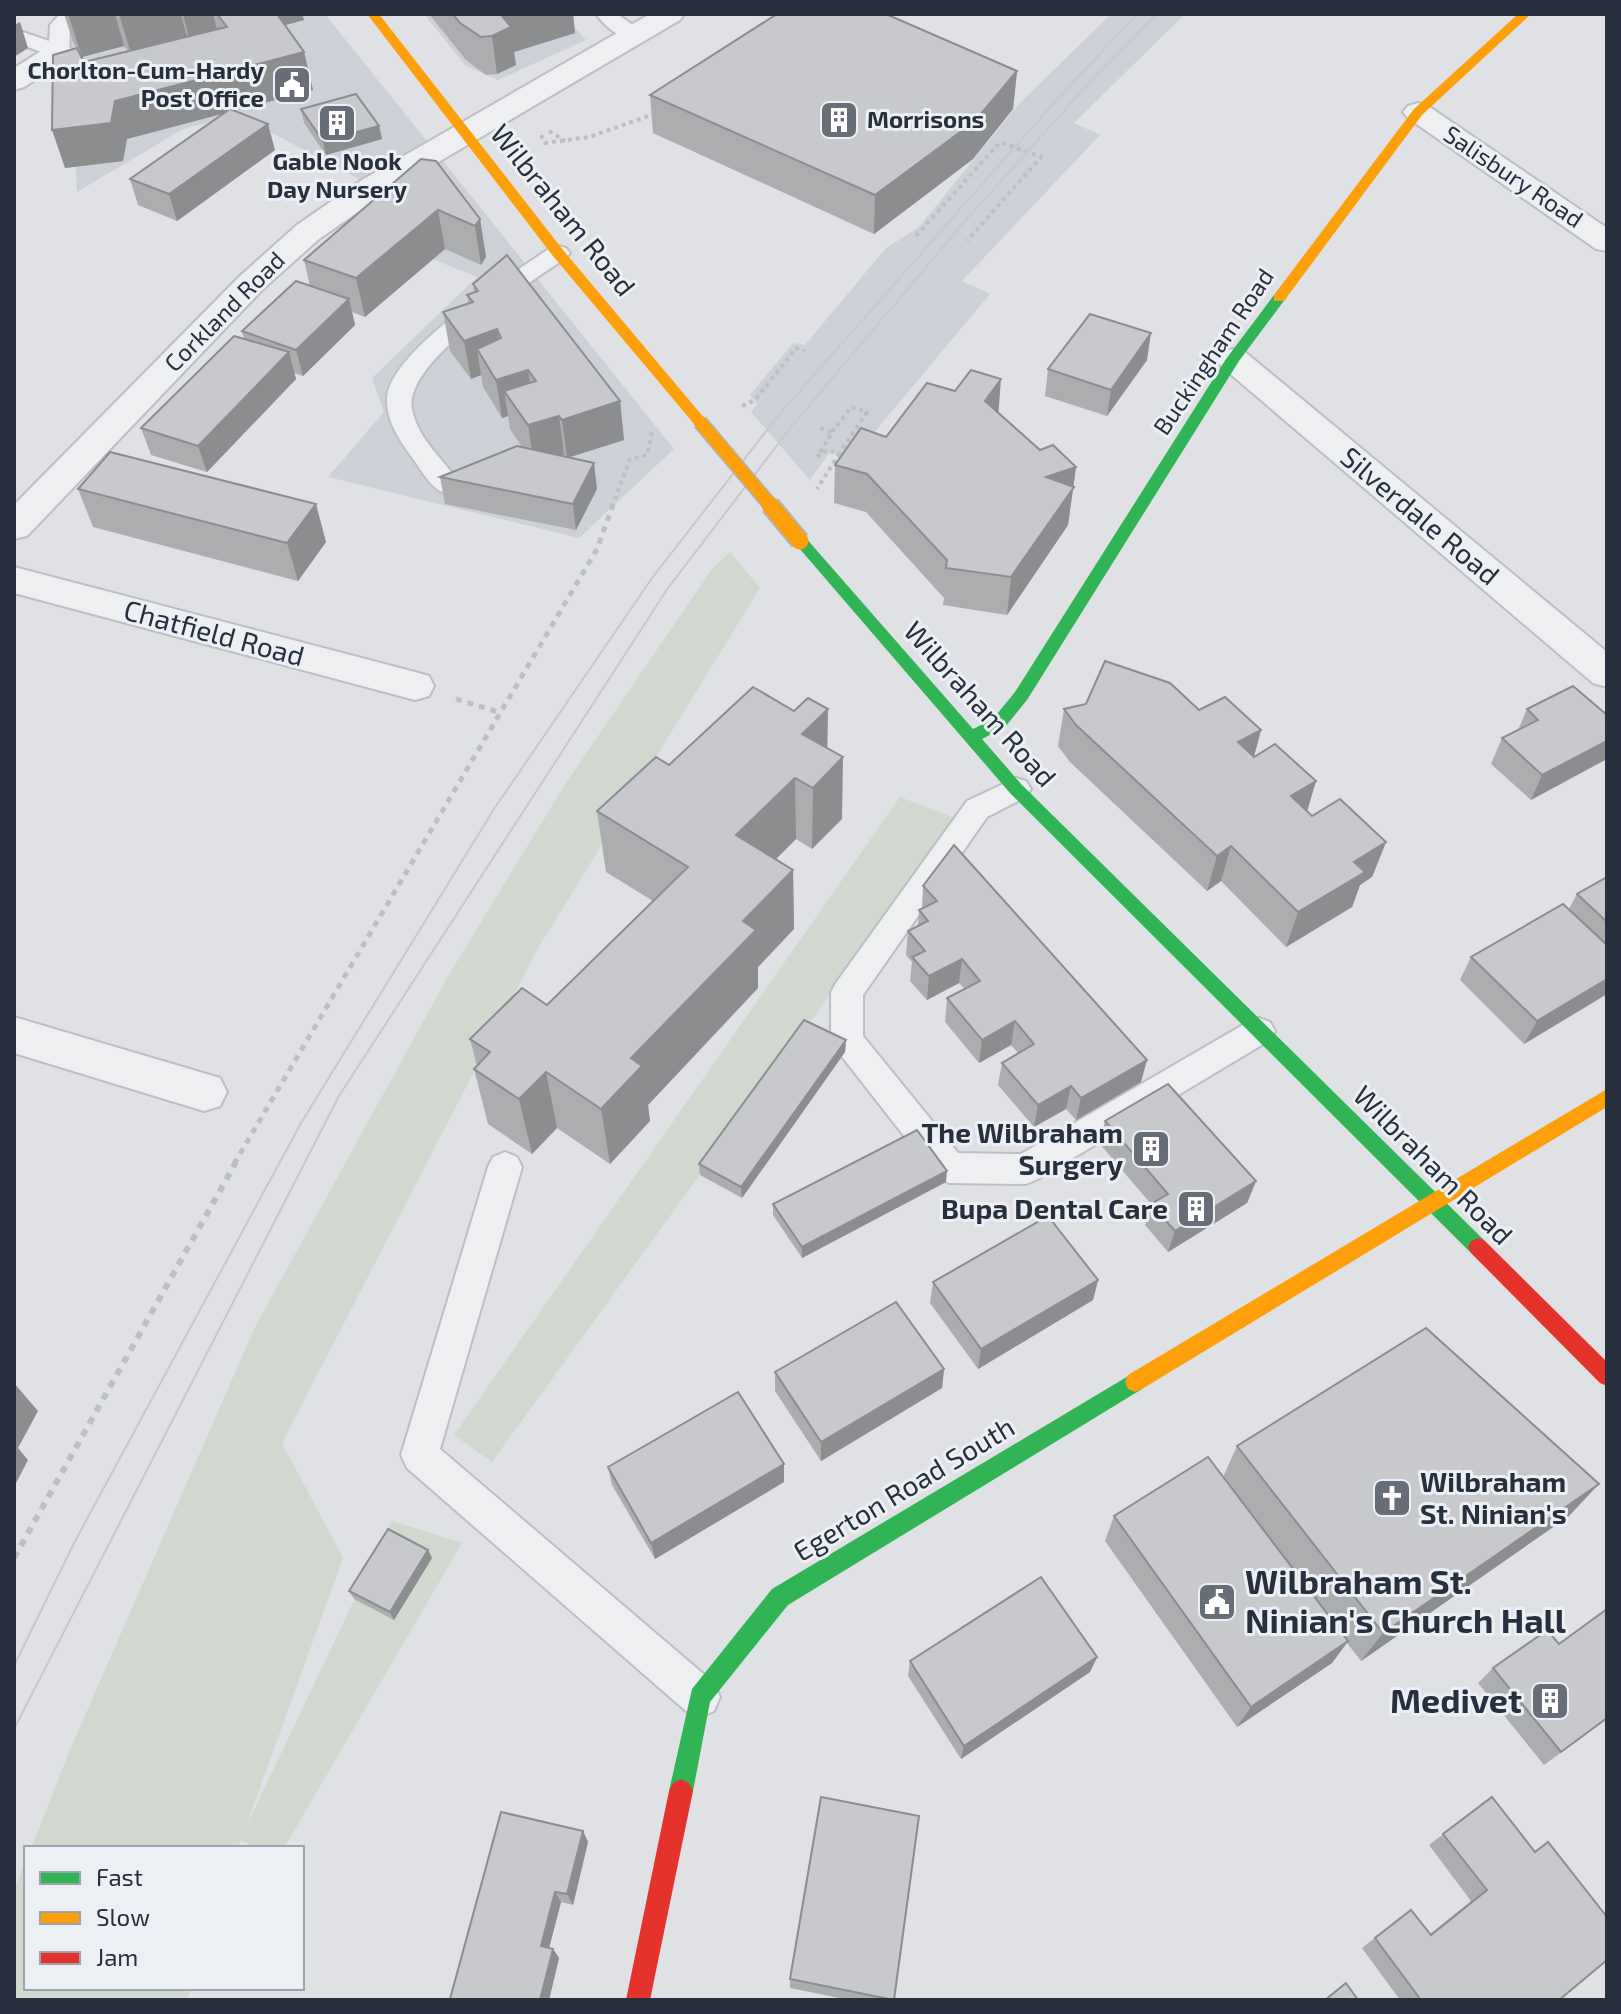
<svg xmlns="http://www.w3.org/2000/svg" width="1621" height="2014" font-family="'Exo 2',sans-serif">
<style>
.built{fill:#cdd1d7}
.green{fill:#d0d8cf}
.lines{fill:none;stroke-linecap:round;stroke-linejoin:round}
.lane-casing{stroke:#bdbfc2;stroke-width:4}
.street-casing{stroke:#bdbfc2;stroke-width:4}
.path-far2{stroke:#bdc0c3;stroke-width:4;stroke-dasharray:4 4;stroke-linecap:butt}
.path-far1{stroke:#bdc0c3;stroke-width:5;stroke-dasharray:6 6;stroke-linecap:butt}
.path{stroke:#bdc0c3;stroke-width:6;stroke-dasharray:7 7;stroke-linecap:butt}
.lane{fill:#eeeff1;fill-rule:evenodd}
.street{fill:#eeeff1;fill-rule:evenodd}
.fast{fill:#30b455;fill-rule:evenodd}
.slow{fill:#ff9f0a;fill-rule:evenodd}
.jam{fill:#e5322d;fill-rule:evenodd}
.tram{stroke:#c7c9cc;stroke-width:2}
.slow-bridge-far1-casing{stroke:#b1b4b9;stroke-width:16;stroke-linecap:butt}
.slow-bridge-casing{stroke:#b1b4b9;stroke-width:21;stroke-linecap:butt}
.slow-bridge-far1{stroke:#ff9f0a;stroke-width:13}
.slow-bridge{stroke:#ff9f0a;stroke-width:17}
.wall{fill:#abadaf;fill-rule:evenodd}
.shaded-wall{fill:#8b8d8f}
.building{fill:#c7c9cc;stroke:#8b8d8f;stroke-width:2}
.labels{text-anchor:middle;stroke-width:6;stroke-linejoin:round;paint-order:stroke}
.far-poi-label{font-size:24px;font-weight:bold;fill:#27303c;stroke:#ecf0f4;text-anchor:end}
.far-street-label{font-size:24px;fill:#27303c;stroke:#ecf0f4}
.street-label{font-size:28px;fill:#27303c;stroke:#ecf0f4}
.poi-label{font-size:28px;font-weight:bold;fill:#27303c;stroke:#ecf0f4;text-anchor:end}
.near-poi-label{font-size:34px;font-weight:bold;fill:#27303c;stroke:#ecf0f4;text-anchor:start}
</style>
<rect width="100%" height="100%" fill="#dfe1e4"/>
<g class="built">
<polygon points="158,14 325,14 674,449 579,538 328,477 384,412 372,378 477,277 373,235 408,205 238,115 183,129 77,192 70,39"/>
<polygon points="424,14 563,14 586,40 498,80 465,65"/>
<polygon points="1111,14 1185,14 1074,123 1100,135 962,281 990,294 852,459 830,452 810,480 751,412 757,404 750,395 793,343 805,345 886,248 918,228 1018,105"/>
</g>
<g class="green">
<polygon points="730,552 760,588 537,950 282,1443 343,1558 245,1829 392,1521 462,1543 284,1848 254,1848 241,1840 238,1848 31,1848 69,1752 255,1327 450,973 564,786 712,569"/>
<polygon points="900,797 957,819 492,1462 454,1435"/>
<polygon points="26,1860 26,1988 191,1988 187,2000 14,2000 14,1890"/>
</g>
<g class="lines">
<g class="lane-casing">
<g id="lane">
<polygon points="60,14 82,14 70,27 69,52 66,56 52,56 14,42 14,29 49,41 50,25"/>
<path d="M596,14H617L646,34L643,38C624,43 606,28 596,14Z"/>
<path d="M558,246L566,248L570,253L566,258C529,283 403,361 412,409C418,441 446,461 462,487L458,493C437,499 425,476 414,460C401,443 386,421 387,399C389,351 511,275 550,248Z"/>
<polygon points="1016,778 1026,781 1031,789 1026,797 987,817 863,995 863,1036 958,1153 1021,1154 1248,1022 1259,1018 1270,1022 1275,1031 1270,1040 1038,1179 1026,1184 949,1183 937,1178 836,1049 831,1040 831,992 836,983 967,801"/>
<polygon points="505,1152 517,1157 522,1167 440,1449 714,1683 720,1697 714,1711 700,1717 686,1711 407,1468 401,1455 488,1167 493,1157"/>
</g>
</g>
<g class="street-casing">
<g id="street">
<polygon points="650,14 684,14 680,20 384,194 319,239 262,290 27,536 14,539 14,505 240,276 297,225 362,180"/>
<polygon points="59,43 69,46 73,52 69,58 24,87 14,90 14,68 49,46"/>
<polygon points="1418,103 1428,106 1607,228 1607,251 1596,249 1408,118 1403,112 1408,106"/>
<polygon points="1233,349 1245,352 1607,652 1607,687 1593,683 1221,366 1216,359 1221,352"/>
<polygon points="14,567 415,672 429,676 434,686 429,696 415,700 14,593"/>
<polygon points="14,1017 220,1078 227,1092 220,1106 204,1111 14,1053"/>
</g>
</g>
<g class="path-far2">
<polyline points="549,131 565,141"/>
<polyline points="541,135 545,143 589,137 657,113"/>
<polyline points="916,236 1000,142 1041,157 967,241"/>
<polyline points="742,406 755,400 796,348 805,351"/>
<polyline points="820,428 832,432 820,453"/>
<polyline points="832,432 851,407 867,412 839,454"/>
<polyline points="817,457 827,450 839,454 817,489"/>
<polyline points="612,507 630,459 647,455 652,432"/>
</g>
<g class="path-far1">
<polyline points="456,699 501,713"/>
<polyline points="234,1164 597,549 613,505"/>
</g>
<polyline class="path" points="14,1558 236,1162"/>
<use href="#lane" class="lane"/>
<use href="#street" class="street"/>
<g class="fast">
<polygon points="1279,294 1286,298 1239,361 1027,700 1005,727 982,739 1022,785 1485,1241 1488,1247 1485,1253 1478,1256 1471,1253 1010,793 793,541 795,537 805,537 973,729 993,719 1015,692 1226,359 1274,295"/>
<polygon points="1135,1372 1142,1375 1145,1382 1142,1389 788,1605 710,1702 693,1791 689,1799 681,1803 673,1799 669,1791 692,1689 772,1589"/>
</g>
<g class="slow">
<polygon points="367,14 379,14 563,250 705,419 705,425 695,425 553,256"/>
<polygon points="1518,14 1531,14 1422,115 1284,301 1274,301 1274,295 1414,109"/>
<polygon points="1607,1089 1607,1107 1142,1389 1135,1392 1128,1389 1125,1382 1128,1375"/>
</g>
<g class="jam">
<polygon points="1478,1238 1485,1241 1607,1362 1607,1386 1600,1383 1471,1253 1468,1247 1471,1241"/>
<polygon points="681,1779 689,1783 693,1791 650,2000 626,2000 669,1791 673,1783"/>
</g>
<g class="tram">
<polyline points="14,1666 74,1543 301,1123 494,809 652,578 778,416 1052,105 1137,14"/>
<polyline points="14,1729 339,1096 668,588 791,427 965,221 1088,84 1157,14"/>
</g>
<g class="slow-bridge-far1-casing">
<polyline id="slow-bridge-far1" points="700,422 772,507"/>
</g>
<g class="slow-bridge-casing">
<polyline id="slow-bridge" points="770,505 800,541"/>
</g>
<use href="#slow-bridge-far1" class="slow-bridge-far1"/>
<use href="#slow-bridge" class="slow-bridge"/>
</g>
<g class="wall">
<path d="M64,14H302L304,20L285,25L304,52L313,90L234,111L275,150L177,221L138,205L130,179L224,113L127,139L123,161L65,168L77,48L73,42ZM124,46L128,51L84,62L82,57Z"/>
<polygon points="429,14 573,14 575,33 514,52 516,65 497,74 486,75 466,60"/>
<polygon points="1017,71 1013,109 973,159 874,234 653,133 650,95"/>
<polygon points="301,109 379,126 382,139 326,155 304,123"/>
<polygon points="421,159 480,219 486,257 481,265 445,249 365,317 352,312 355,325 303,376 294,373 296,379 207,472 151,455 141,428 244,339 242,331 310,286 304,260"/>
<polygon points="473,284 620,401 624,440 569,457 597,489 576,530 445,504 440,477 522,447 510,429 508,416 502,418 483,387 481,375 471,379 450,351 443,312 469,304 467,295 474,292"/>
<polygon points="1147,360 1107,416 1045,396 1048,369"/>
<polygon points="998,413 1040,450 1076,467 1068,525 1007,615 943,605 944,598 866,512 834,503 835,465 886,437"/>
<polygon points="78,489 326,542 298,581 93,527"/>
<polygon points="1064,709 1199,710 1261,730 1254,757 1316,781 1307,811 1312,816 1386,842 1372,877 1360,885 1352,907 1286,947 1221,881 1207,891 1070,762 1058,746"/>
<polygon points="1527,709 1607,715 1531,800 1491,764 1502,738 1518,730"/>
<polygon points="828,749 842,819 812,849 796,839 776,859 793,870 794,929 758,967 758,988 648,1105 650,1121 610,1164 557,1128 532,1154 488,1124 474,1069 477,1066 470,1039 547,1005 653,901 606,872 597,811 669,765"/>
<polygon points="1607,877 1607,994 1524,1044 1460,980 1471,957 1569,909 1577,894"/>
<polygon points="923,886 1141,1082 1076,1120 1066,1109 1034,1127 998,1085 1002,1063 1018,1053 1011,1045 979,1063 945,1022 947,998 965,989 959,983 927,1000 910,981 912,962 906,955 908,931 918,926 919,910 922,909"/>
<polygon points="846,1040 845,1052 742,1198 700,1175 699,1164"/>
<polygon points="1105,1121 1256,1181 1247,1203 1168,1252 1145,1225 1151,1204 1099,1143"/>
<polygon points="946,1182 802,1258 773,1215 773,1204"/>
<polygon points="1098,1280 1093,1300 978,1369 930,1303 933,1282"/>
<polygon points="944,1369 942,1388 821,1461 775,1391 775,1372"/>
<polygon points="1237,1446 1569,1516 1361,1661 1347,1643 1332,1663 1237,1727 1105,1541 1114,1516 1223,1477"/>
<polygon points="608,1467 784,1482 655,1559 612,1485"/>
<polygon points="428,1550 432,1558 394,1620 354,1599 349,1591"/>
<polygon points="1607,1609 1607,1719 1544,1765 1478,1683 1493,1668 1559,1644"/>
<polygon points="1097,1657 1090,1672 961,1759 908,1676 910,1661"/>
<polygon points="1492,1797 1535,1851 1548,1842 1559,2000 1400,2000 1362,1948 1411,1910 1430,1934 1471,1901 1429,1845"/>
<polygon points="583,1831 588,1842 573,1905 561,1902 549,1948 553,1949 559,1958 549,2000 452,2000 450,1999"/>
<polygon points="790,1979 894,2000 849,2000 790,1988"/>
</g>
<g class="shaded-wall">
<polygon points="68,14 115,14 124,46 82,57"/>
<polygon points="119,14 181,14 189,45 133,60"/>
<polygon points="183,14 213,14 220,42 192,49"/>
<polygon points="217,14 302,14 304,20 230,40 227,27"/>
<polygon points="509,14 573,14 575,33 514,52 516,65 497,74 492,36 502,16"/>
<polygon points="20,22 28,48 14,57 14,25"/>
<polygon points="304,52 313,90 127,139 123,161 65,168 52,130 115,101"/>
<polygon points="1017,71 1013,109 973,159 874,234 875,195"/>
<polygon points="268,124 275,150 177,221 169,194"/>
<polygon points="379,126 382,139 326,155 323,141"/>
<polygon points="438,210 445,249 365,317 356,278"/>
<polygon points="480,219 486,257 481,265 475,226"/>
<polygon points="349,299 355,325 303,376 296,350"/>
<polygon points="497,329 503,368 477,349 481,375 471,379 464,341"/>
<polygon points="1151,333 1147,360 1107,416 1111,390"/>
<polygon points="289,352 296,379 207,472 198,446"/>
<polygon points="528,370 534,408 504,391 508,416 502,418 496,380"/>
<polygon points="1001,379 998,418 985,401"/>
<polygon points="620,401 624,440 567,458 562,420"/>
<polygon points="559,416 564,454 534,464 528,425"/>
<polygon points="594,463 597,489 576,530 573,504"/>
<polygon points="1076,467 1068,525 1007,615 1011,577 1046,477"/>
<polygon points="316,504 326,542 298,581 287,543"/>
<polygon points="828,709 827,771 802,734"/>
<polygon points="1261,730 1251,767 1238,742"/>
<polygon points="1607,741 1607,759 1531,800 1542,775"/>
<polygon points="843,757 842,819 812,849 813,788"/>
<polygon points="795,778 796,839 739,896 736,835"/>
<polygon points="1316,781 1305,818 1291,796"/>
<polygon points="1386,842 1372,877 1360,885 1352,907 1286,947 1298,912 1354,862"/>
<polygon points="1231,846 1221,881 1207,891 1217,856"/>
<polygon points="793,870 794,929 758,967 758,988 648,1105 650,1121 610,1164 601,1109 631,1058 743,921"/>
<polygon points="962,959 959,983 927,1000 929,976"/>
<polygon points="1607,979 1607,994 1524,1044 1537,1021"/>
<polygon points="1015,1021 1011,1045 979,1063 982,1040"/>
<polygon points="846,1040 845,1052 742,1198 741,1187"/>
<polygon points="1147,1060 1141,1082 1076,1120 1081,1098"/>
<polygon points="546,1072 557,1128 532,1154 519,1099"/>
<polygon points="1071,1086 1066,1109 1034,1127 1038,1105"/>
<polygon points="947,1171 946,1182 802,1258 802,1247"/>
<polygon points="1256,1181 1247,1203 1168,1252 1175,1231"/>
<polygon points="1098,1280 1093,1300 978,1369 981,1349"/>
<polygon points="944,1369 942,1388 821,1461 821,1442"/>
<polygon points="14,1383 38,1411 18,1448 28,1460 14,1487"/>
<polygon points="784,1464 784,1482 655,1559 651,1543"/>
<polygon points="1599,1484 1569,1516 1361,1661 1383,1633"/>
<polygon points="428,1550 432,1558 394,1620 390,1612"/>
<polygon points="1348,1641 1332,1663 1237,1727 1251,1707"/>
<polygon points="1097,1657 1090,1672 961,1759 964,1746"/>
<polygon points="583,1831 588,1842 573,1905 567,1894"/>
<polygon points="555,1892 561,1902 547,1956 541,1946"/>
<polygon points="553,1949 559,1958 549,2000 540,2000"/>
</g>
<g class="building">
<polygon points="217,14 277,14 304,52 115,101 111,123 52,130 53,55 77,48 84,62 227,27"/>
<polygon points="453,14 509,14 502,16 511,27 492,36 481,37 460,23"/>
<polygon points="777,14 886,14 1017,71 975,121 875,195 650,95"/>
<polygon points="356,94 379,126 323,141 301,109"/>
<polygon points="230,109 268,124 169,194 130,179"/>
<polygon points="421,159 436,161 480,219 475,226 438,210 356,278 304,260"/>
<polygon points="507,255 620,401 562,420 559,416 528,425 504,391 536,381 528,370 496,380 477,349 501,338 497,329 464,341 443,312 473,302 467,295 478,291 473,284"/>
<polygon points="296,281 349,299 296,350 242,331"/>
<polygon points="1090,314 1151,333 1111,390 1048,369"/>
<polygon points="234,336 289,352 198,446 141,428"/>
<polygon points="971,370 1001,379 985,401 1040,450 1053,445 1076,467 1046,477 1074,487 1011,577 946,568 947,560 867,474 835,465 861,428 886,437 927,383 955,391"/>
<polygon points="517,446 594,463 573,504 440,477"/>
<polygon points="110,452 316,504 287,543 78,489"/>
<polygon points="1105,661 1170,683 1199,710 1225,697 1261,730 1238,742 1254,757 1275,744 1316,781 1291,796 1312,816 1340,799 1386,842 1354,862 1365,872 1298,912 1231,846 1217,856 1076,725 1064,709 1086,704"/>
<polygon points="1573,686 1607,715 1607,741 1542,775 1502,738 1538,720 1527,709"/>
<polygon points="753,687 794,711 808,698 828,709 802,734 843,757 813,788 795,778 736,835 793,870 743,921 756,930 631,1058 642,1066 601,1109 546,1072 519,1099 474,1069 490,1052 470,1039 522,988 547,1005 688,867 597,811 656,757 669,765"/>
<polygon points="954,845 1147,1060 1081,1098 1071,1086 1038,1105 1002,1063 1034,1044 1015,1021 982,1040 947,998 980,981 962,959 929,976 912,957 925,951 908,931 928,921 919,910 937,901 923,886"/>
<polygon points="1607,877 1607,922 1577,894"/>
<polygon points="1563,904 1607,945 1607,979 1537,1021 1471,957"/>
<polygon points="804,1020 846,1040 741,1187 699,1164"/>
<polygon points="1168,1084 1256,1181 1175,1231 1151,1204 1168,1194 1105,1121"/>
<polygon points="917,1130 947,1171 802,1247 773,1204"/>
<polygon points="1048,1216 1098,1280 981,1349 933,1282"/>
<polygon points="896,1302 944,1369 821,1442 775,1372"/>
<polygon points="1426,1328 1599,1484 1383,1633 1237,1446"/>
<polygon points="738,1392 784,1464 651,1543 608,1467"/>
<polygon points="1208,1457 1348,1641 1251,1707 1114,1516"/>
<polygon points="388,1529 428,1550 390,1612 349,1591"/>
<polygon points="1041,1577 1097,1657 964,1746 910,1661"/>
<polygon points="1607,1609 1607,1718 1561,1752 1493,1668 1547,1630 1559,1644"/>
<polygon points="821,1797 919,1816 894,2000 790,1979"/>
<polygon points="1492,1797 1535,1852 1548,1842 1607,1917 1607,1960 1559,2000 1421,2000 1375,1938 1411,1910 1431,1935 1487,1890 1443,1834"/>
<polygon points="501,1812 583,1831 567,1894 555,1892 541,1946 553,1949 540,2000 456,2000 450,1999"/>
<polygon points="1346,1983 1358,2000 1325,2000"/>
</g>
<defs>
<g id="civic-square" transform="scale(2)"><rect x="-9" y="-9" width="18" height="18" rx="4" fill="#676e77" stroke="#ecf0f4"/><path d="M-.6-6.5H3V-4.5H.6V-3L4-1V1h2V6H-6V1h2V-1L-.6-3ZM-1.2 2.5V6h2.4V2.5Z" fill="#fff"/></g>
<g id="building-square" transform="scale(2)"><rect x="-9" y="-9" width="18" height="18" rx="4" fill="#676e77" stroke="#ecf0f4"/><path d="M-4-6H4V6H1V3H-1V6H-4ZM-2.5-4.3h1.7v1.8h-1.7ZM.8-4.3h1.7v1.8H.8ZM-2.5-1h1.7V.8h-1.7ZM.8-1h1.7V.8H.8Z" fill="#fff"/></g>
<g id="church-square" transform="scale(2)"><rect x="-9" y="-9" width="18" height="18" rx="4" fill="#676e77" stroke="#ecf0f4"/><path d="M-1.2-6h2.4v3.5h3.3v2.4h-3.3V6h-2.4V-.1h-3.3v-2.4h3.3Z" fill="#fff"/></g>
</defs>
<g fill-rule="evenodd">
<use href="#civic-square" x="292" y="85"/>
<use href="#building-square" x="839" y="120"/>
<use href="#building-square" x="337" y="123"/>
<use href="#building-square" x="1151" y="1149"/>
<use href="#building-square" x="1196" y="1209"/>
<use href="#church-square" x="1392" y="1498"/>
<use href="#civic-square" x="1217" y="1602"/>
<use href="#building-square" x="1550" y="1701"/>
</g>
<g class="labels">
<g class="far-poi-label">
<text x="264" y="79">Chorlton-Cum-Hardy<tspan x="264" dy="28">Post Office</tspan></text>
<text x="867" y="128" text-anchor="start">Morrisons</text>
<text x="337" y="170" text-anchor="middle">Gable Nook<tspan x="337" dy="28">Day Nursery</tspan></text>
</g>
<g class="far-street-label">
<text transform="translate(1513 177) rotate(34)" y="8">Salisbury Road</text>
<text transform="translate(225 312) rotate(-45)" y="8">Corkland Road</text>
<text transform="translate(1214 352) rotate(-56)" y="8">Buckingham Road</text>
</g>
<g class="street-label">
<text transform="translate(563 210) rotate(51)" y="10">Wilbraham Road</text>
<text transform="translate(1420 516) rotate(40)" y="10">Silverdale Road</text>
<text transform="translate(214 633) rotate(15)" y="10">Chatfield Road</text>
<text transform="translate(980 704) rotate(48)" y="10">Wilbraham Road</text>
<text transform="translate(1433 1165) rotate(45)" y="10">Wilbraham Road</text>
<text transform="translate(904 1489) rotate(-31)" y="10">Egerton Road South</text>
</g>
<g class="poi-label">
<text x="1123" y="1143">The Wilbraham<tspan x="1123" dy="32">Surgery</tspan></text>
<text x="1168" y="1219">Bupa Dental Care</text>
<text x="1420" y="1492" text-anchor="start">Wilbraham<tspan x="1420" dy="32">St. Ninian's</tspan></text>
</g>
<g class="near-poi-label">
<text x="1245" y="1594">Wilbraham St.<tspan x="1245" dy="39">Ninian's Church Hall</tspan></text>
<text x="1522" y="1713" text-anchor="end">Medivet</text>
</g>
</g>
<rect width="1621" height="2014" fill="none" stroke="#27303c" stroke-width="32"/>
<rect x="24" y="1846" width="280" height="144" fill="#ecf0f4" stroke="#9da3aa" stroke-width="2"/>
<rect x="40" y="1872" width="40" height="12" fill="#30b455" stroke="#9da3aa" stroke-width="2"/>
<text x="96" y="1886" font-size="24" fill="#27303c">Fast</text>
<rect x="40" y="1912" width="40" height="12" fill="#ff9f0a" stroke="#9da3aa" stroke-width="2"/>
<text x="96" y="1926" font-size="24" fill="#27303c">Slow</text>
<rect x="40" y="1952" width="40" height="12" fill="#e5322d" stroke="#9da3aa" stroke-width="2"/>
<text x="96" y="1966" font-size="24" fill="#27303c">Jam</text>
</svg>
